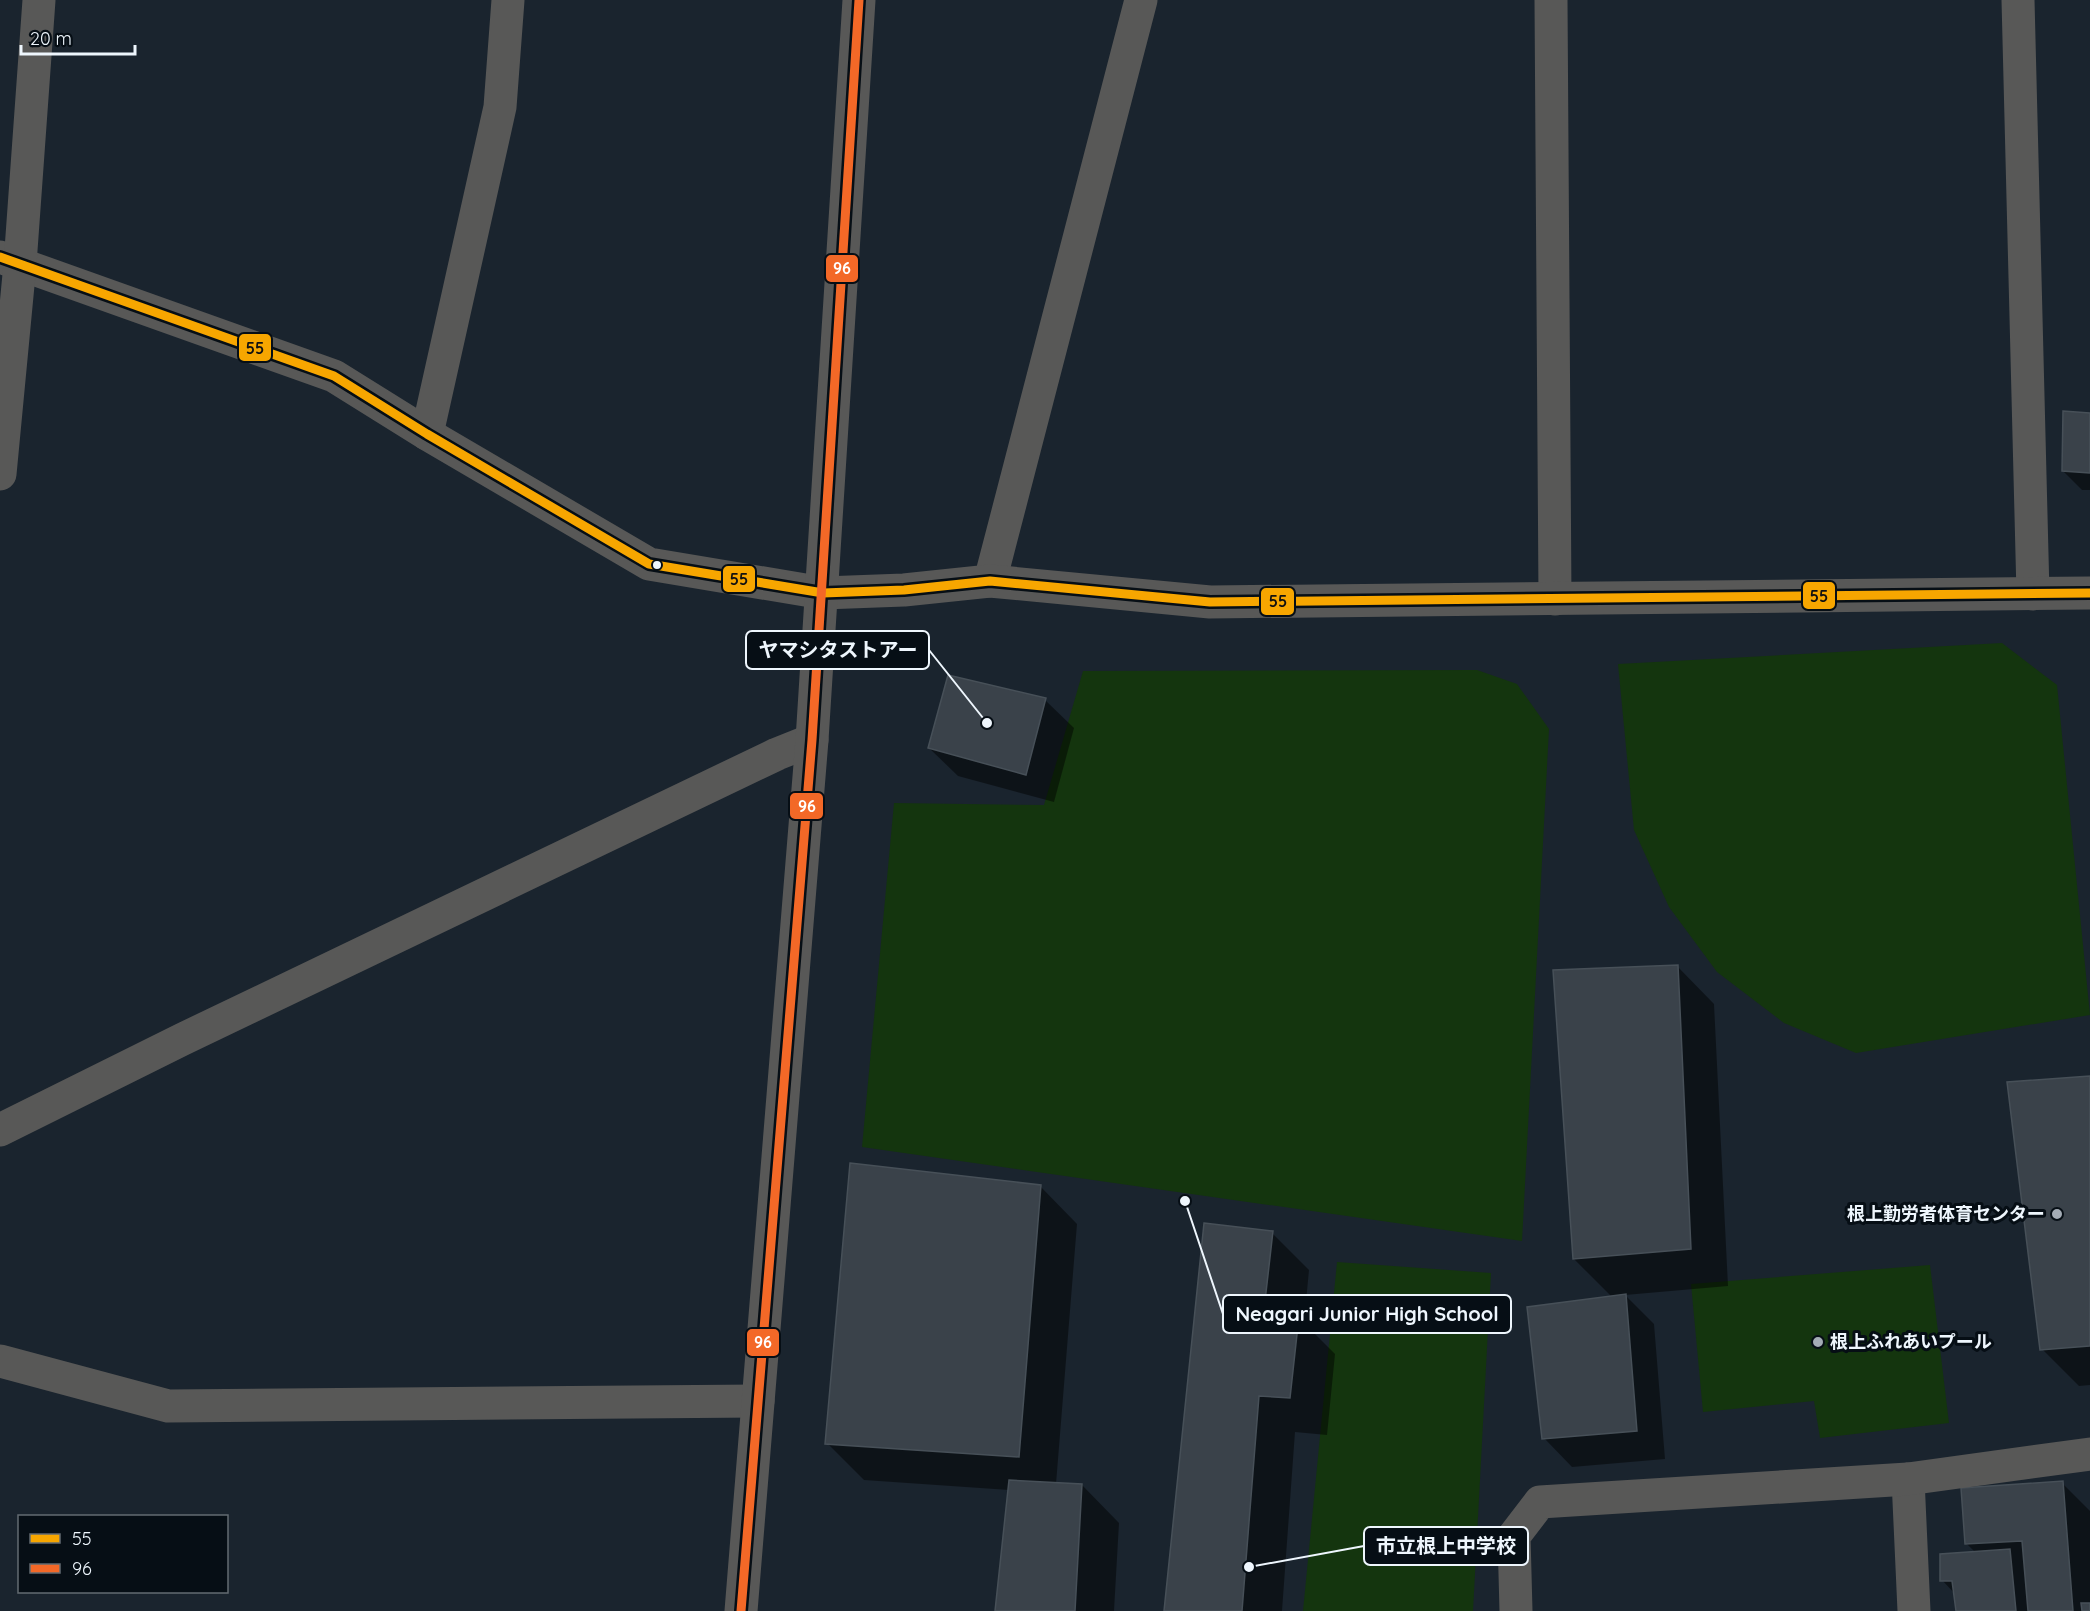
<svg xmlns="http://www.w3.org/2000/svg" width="2090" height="1611" font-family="Quicksand,'Noto Sans JP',sans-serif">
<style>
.grass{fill:#14350e}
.shadow{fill:#0007}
.building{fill:#3a424a;stroke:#475058;stroke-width:1.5}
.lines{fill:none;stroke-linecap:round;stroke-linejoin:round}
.minor{stroke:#585857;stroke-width:33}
.tertiary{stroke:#585857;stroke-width:33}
.bus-1-casing{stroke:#060e15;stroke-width:14}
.bus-2-casing{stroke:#060e15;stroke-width:14}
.bus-1{stroke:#f7a600;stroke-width:9}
.bus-2{stroke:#f36827;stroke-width:9}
.bus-dot{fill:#eef6fd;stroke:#060e15;stroke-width:2}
.poi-dot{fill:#a4acb5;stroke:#060e15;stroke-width:2}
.labels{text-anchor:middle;stroke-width:6;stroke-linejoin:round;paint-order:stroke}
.poi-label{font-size:18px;font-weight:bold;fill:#eef6fd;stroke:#060e15;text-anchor:end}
.leader{fill:none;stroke:#eef6fd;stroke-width:2}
.callout-dot{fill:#eef6fd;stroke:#060e15;stroke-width:2}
.callout{fill:#060e15;stroke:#eef6fd;stroke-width:2}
.callout-label{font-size:20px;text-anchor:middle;font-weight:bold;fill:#eef6fd}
.line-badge{stroke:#060e15;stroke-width:2}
.badge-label{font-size:16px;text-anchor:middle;font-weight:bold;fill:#fff}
.pale-badge-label{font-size:16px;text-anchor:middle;font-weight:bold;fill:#111}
</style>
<rect width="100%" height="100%" fill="#1a242e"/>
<g class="grass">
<polygon points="2002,643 2057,685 2090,1015 1856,1053 1784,1023 1717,972 1669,907 1634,830 1618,664"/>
<polygon points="1477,670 1517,684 1549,729 1522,1241 862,1147 894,803 1044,805 1083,671"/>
<polygon points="1337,1262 1491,1273 1473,1611 1303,1611"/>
<polygon points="1930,1265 1949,1423 1820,1438 1814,1401 1703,1412 1691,1284"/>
</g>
<g class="shadow">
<polygon points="2090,415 2090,490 2082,490 2063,471"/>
<polygon points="1045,700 1074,728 1054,802 958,776 929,748"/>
<polygon points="1677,966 1714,1004 1728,1286 1625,1295 1654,1324 1665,1459 1572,1467 1544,1438 1612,1297 1574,1259"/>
<polygon points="2090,1077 2090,1385 2079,1386 2042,1349"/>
<polygon points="1040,1186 1077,1224 1056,1484 1082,1485 1119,1523 1114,1611 997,1611 1009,1490 864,1480 827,1443"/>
<polygon points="1272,1233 1309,1270 1304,1323 1335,1354 1327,1435 1295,1432 1282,1611 1166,1611"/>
<polygon points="2062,1483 2090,1511 2090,1611 1957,1611 1955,1594 1942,1580 1976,1553 1966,1543"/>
</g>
<g class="building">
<polygon points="2063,411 2090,413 2090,473 2062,471"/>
<polygon points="948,675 1046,698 1026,775 928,748"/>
<polygon points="1678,965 1691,1249 1573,1259 1553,970"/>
<polygon points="2090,1076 2090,1346 2040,1350 2007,1082"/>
<polygon points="850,1163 1041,1185 1019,1457 825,1444"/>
<polygon points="1204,1223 1273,1231 1264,1310 1299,1316 1290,1398 1259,1396 1242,1611 1164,1611"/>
<polygon points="1626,1294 1637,1431 1542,1439 1527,1307"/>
<polygon points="1009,1480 1082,1484 1075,1611 995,1611"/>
<polygon points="2063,1481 2073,1611 2028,1611 2022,1541 1965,1544 1961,1488"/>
<polygon points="2010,1549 2016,1611 1956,1611 1952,1581 1940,1581 1940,1554"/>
<polygon points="2081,1603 2090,1603 2090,1611 2082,1611"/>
</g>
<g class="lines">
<g class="minor">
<polyline points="1551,0 1555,599"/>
<polyline points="2018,0 2033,594"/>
<polyline points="0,257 334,376 427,434 649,564 823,593"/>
<polyline points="427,434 500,107 508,0"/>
<polyline points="0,474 20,264 39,0"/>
<polyline points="990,581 1141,0"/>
<polyline points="0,1130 183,1039 777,754 812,740"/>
<polyline points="0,1361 168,1406 758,1401"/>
<polyline points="1908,1479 1914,1611"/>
<polyline points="1516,1611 1514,1536 1540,1502 1908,1479 2090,1454"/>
</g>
<g class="tertiary">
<polyline points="823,593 904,590 990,581 1210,602 2090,593"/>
<polyline points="741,1611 812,740 859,0"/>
</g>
<g class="bus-1-casing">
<polyline id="bus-1" points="0,257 334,376 427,434 649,564 823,593 904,590 990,581 1210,602 2090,593"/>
</g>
<g class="bus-2-casing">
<polyline id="bus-2" points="741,1611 812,740 859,0"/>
</g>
<use href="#bus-1" class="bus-1"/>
<use href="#bus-2" class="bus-2"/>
</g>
<circle class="bus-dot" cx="657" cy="565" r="5"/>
<g class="poi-dot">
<circle cx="2057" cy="1214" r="6"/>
<circle cx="1818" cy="1342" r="6"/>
</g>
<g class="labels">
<g class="poi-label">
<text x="2045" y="1220">根上勤労者体育センター</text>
<text x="1830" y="1348" text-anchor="start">根上ふれあいプール</text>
</g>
</g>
<path class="leader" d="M987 723L929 650M1185 1201L1223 1314M1249 1567L1364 1546"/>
<g class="callout-dot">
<circle cx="987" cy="723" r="6"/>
<circle cx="1185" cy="1201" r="6"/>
<circle cx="1249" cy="1567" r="6"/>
</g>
<g class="callout">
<rect x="746" y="631" width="183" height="38" rx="6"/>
<rect x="1223" y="1295" width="288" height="38" rx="6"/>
<rect x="1364" y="1527" width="164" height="38" rx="6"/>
</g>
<g class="callout-label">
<text x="838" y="657">ヤマシタストアー</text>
<text x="1367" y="1321">Neagari Junior High School</text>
<text x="1446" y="1553">市立根上中学校</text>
</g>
<g class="line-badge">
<rect x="825" y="254" width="34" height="29" rx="6" fill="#f36827"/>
<rect x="238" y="333" width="34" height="29" rx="6" fill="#f7a600"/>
<rect x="722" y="565" width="34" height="28" rx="6" fill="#f7a600"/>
<rect x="1802" y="581" width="34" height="29" rx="6" fill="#f7a600"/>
<rect x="1260" y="587" width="35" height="29" rx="6" fill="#f7a600"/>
<rect x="789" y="792" width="35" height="28" rx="6" fill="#f36827"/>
<rect x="746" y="1328" width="34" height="29" rx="6" fill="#f36827"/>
</g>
<g class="badge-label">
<text x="842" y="274">96</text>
<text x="807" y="812">96</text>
<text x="763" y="1348">96</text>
</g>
<g class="pale-badge-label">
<text x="255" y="354">55</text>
<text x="739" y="585">55</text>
<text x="1819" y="602">55</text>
<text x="1278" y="607">55</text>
</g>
<rect x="18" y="1515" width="210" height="78" fill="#060e15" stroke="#636b72" stroke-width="1.5"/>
<rect x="30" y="1534" width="30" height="9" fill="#f7a600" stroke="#636b72" stroke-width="1.5"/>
<text x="72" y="1545" font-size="18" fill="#eef6fd">55</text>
<rect x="30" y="1564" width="30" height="9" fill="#f36827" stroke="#636b72" stroke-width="1.5"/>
<text x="72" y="1575" font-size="18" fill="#eef6fd">96</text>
<path d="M21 45v9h114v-9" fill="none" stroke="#eef6fd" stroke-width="3"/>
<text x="30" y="45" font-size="18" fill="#eef6fd" stroke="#060e15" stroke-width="4.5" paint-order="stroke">20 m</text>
</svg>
